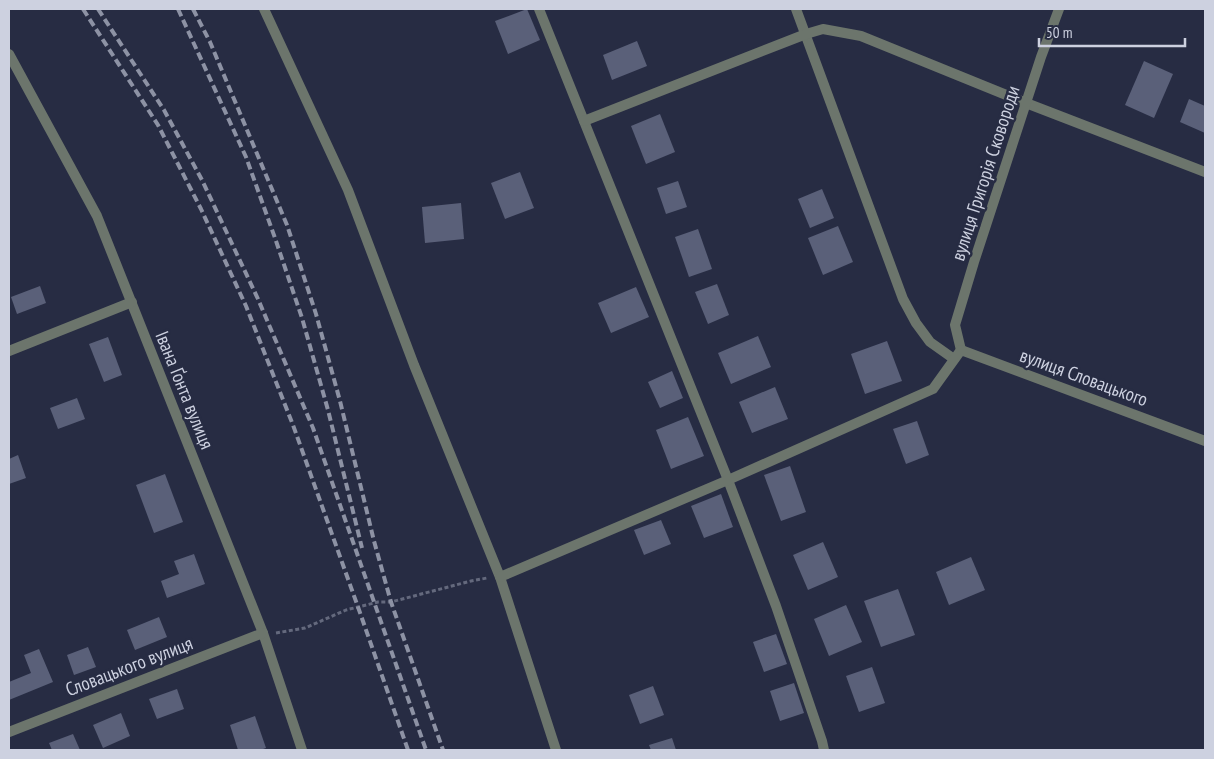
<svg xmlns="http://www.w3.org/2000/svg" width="1214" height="759" font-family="'PT Sans Narrow',sans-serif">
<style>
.building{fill:#5a6079}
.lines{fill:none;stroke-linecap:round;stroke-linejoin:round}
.path{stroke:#64697d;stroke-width:3;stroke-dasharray:4 2.5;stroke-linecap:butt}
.minor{stroke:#6c756c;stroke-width:10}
.rail{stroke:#8d92a4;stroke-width:4;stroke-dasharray:8 4;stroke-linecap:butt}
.labels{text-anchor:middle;stroke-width:5;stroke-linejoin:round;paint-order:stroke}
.street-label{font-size:19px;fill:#cdd1e0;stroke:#272c43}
</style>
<rect width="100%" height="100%" fill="#272c43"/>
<g class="building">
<polygon points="527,9 540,40 508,54 495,21"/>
<polygon points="637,41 647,66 612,80 603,55"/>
<polygon points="1144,61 1173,74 1154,118 1125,105"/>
<polygon points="1189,99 1205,106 1205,133 1180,122"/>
<polygon points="660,114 675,152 646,164 631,126"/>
<polygon points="520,172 534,208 505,219 491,183"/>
<polygon points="678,181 687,207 666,214 657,188"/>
<polygon points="822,189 834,218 810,228 798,199"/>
<polygon points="461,203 464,239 425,243 422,207"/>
<polygon points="838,226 853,262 823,275 808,238"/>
<polygon points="698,229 712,269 689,277 675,237"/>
<polygon points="717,284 729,315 708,324 695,292"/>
<polygon points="40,286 46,303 17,314 11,297"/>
<polygon points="636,287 649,317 611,333 598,303"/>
<polygon points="758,336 771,367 731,384 718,353"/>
<polygon points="108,337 122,375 104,382 89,344"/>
<polygon points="887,341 902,381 865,394 851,354"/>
<polygon points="672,371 683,398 660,408 648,382"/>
<polygon points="775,387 788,419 752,433 739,402"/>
<polygon points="77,398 85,419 58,429 50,408"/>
<polygon points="688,417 704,456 671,469 656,430"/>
<polygon points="917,421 929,455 906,464 893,429"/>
<polygon points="18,455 26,478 9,484 9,459"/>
<polygon points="790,466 806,512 781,521 764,475"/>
<polygon points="165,474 183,522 154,533 136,485"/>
<polygon points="721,494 733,527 704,538 691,506"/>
<polygon points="661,520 671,544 644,555 634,530"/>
<polygon points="823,542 838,577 808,590 793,555"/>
<polygon points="194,554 205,584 167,598 161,581 179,574 174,561"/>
<polygon points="971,557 985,590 949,605 936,572"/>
<polygon points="898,589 915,635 881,647 864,601"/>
<polygon points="846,605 862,642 829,656 814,619"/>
<polygon points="159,617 167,637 135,650 127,630"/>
<polygon points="776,634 787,664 764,672 753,642"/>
<polygon points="88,647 96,667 74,675 67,655"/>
<polygon points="39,649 53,682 9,700 9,682 31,673 24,655"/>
<polygon points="872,667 885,703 859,712 846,676"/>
<polygon points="794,683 804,713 780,721 770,691"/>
<polygon points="653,686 664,715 640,724 629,695"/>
<polygon points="177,689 184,709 157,719 149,699"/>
<polygon points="121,713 130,736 103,748 93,725"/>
<polygon points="255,716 266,748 260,750 238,750 230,725"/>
<polygon points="73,734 80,750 52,750 49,743"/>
<polygon points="672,738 676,750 651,750 649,745"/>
</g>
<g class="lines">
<polyline class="path" points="276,633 305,628 346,610 378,602 391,602 471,581 487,578"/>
<g class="minor">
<polyline points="264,9 348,190 414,365 500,577 556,750"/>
<polyline points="539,9 728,480 776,606 822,741 824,750"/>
<polyline points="796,9 903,299 916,323 930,342 954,359"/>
<polyline points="9,54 97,216 263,633 302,750"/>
<polyline points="584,121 806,34 823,29 861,36 1026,103 1205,172"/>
<polyline points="961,350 955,325 974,262 1041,57 1059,9"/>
<polyline points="9,351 132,302"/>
<polyline points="500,577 728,480 933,389 961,350 1205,441"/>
<polyline points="9,732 263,633"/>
</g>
<g class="rail">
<polyline points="83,9 158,125 201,209 246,306 293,425 358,607 408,750"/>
<polyline points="98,9 164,110 202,180 258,299 313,428 426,750"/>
<polyline points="178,9 246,157 275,238 302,318 328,410 362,548"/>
<polyline points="193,9 210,42 287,225 316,314 340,401 374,541 391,602 443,750"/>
</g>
</g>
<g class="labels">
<g class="street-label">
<text transform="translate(985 173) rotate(-72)" y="7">вулиця Григорія Сковороди</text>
<text transform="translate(1084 377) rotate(20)" y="7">вулиця Словацького</text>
<text transform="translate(185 390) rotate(68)" y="7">Івана Ґонта вулиця</text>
<text transform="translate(129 666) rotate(-21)" y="7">Словацького вулиця</text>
</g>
</g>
<rect width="1214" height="759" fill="none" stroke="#cdd1e0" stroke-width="20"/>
<path d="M1039 38v8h146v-8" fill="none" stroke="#cdd1e0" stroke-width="2.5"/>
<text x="1046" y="38" font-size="15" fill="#cdd1e0" stroke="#272c43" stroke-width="4" paint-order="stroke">50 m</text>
</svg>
